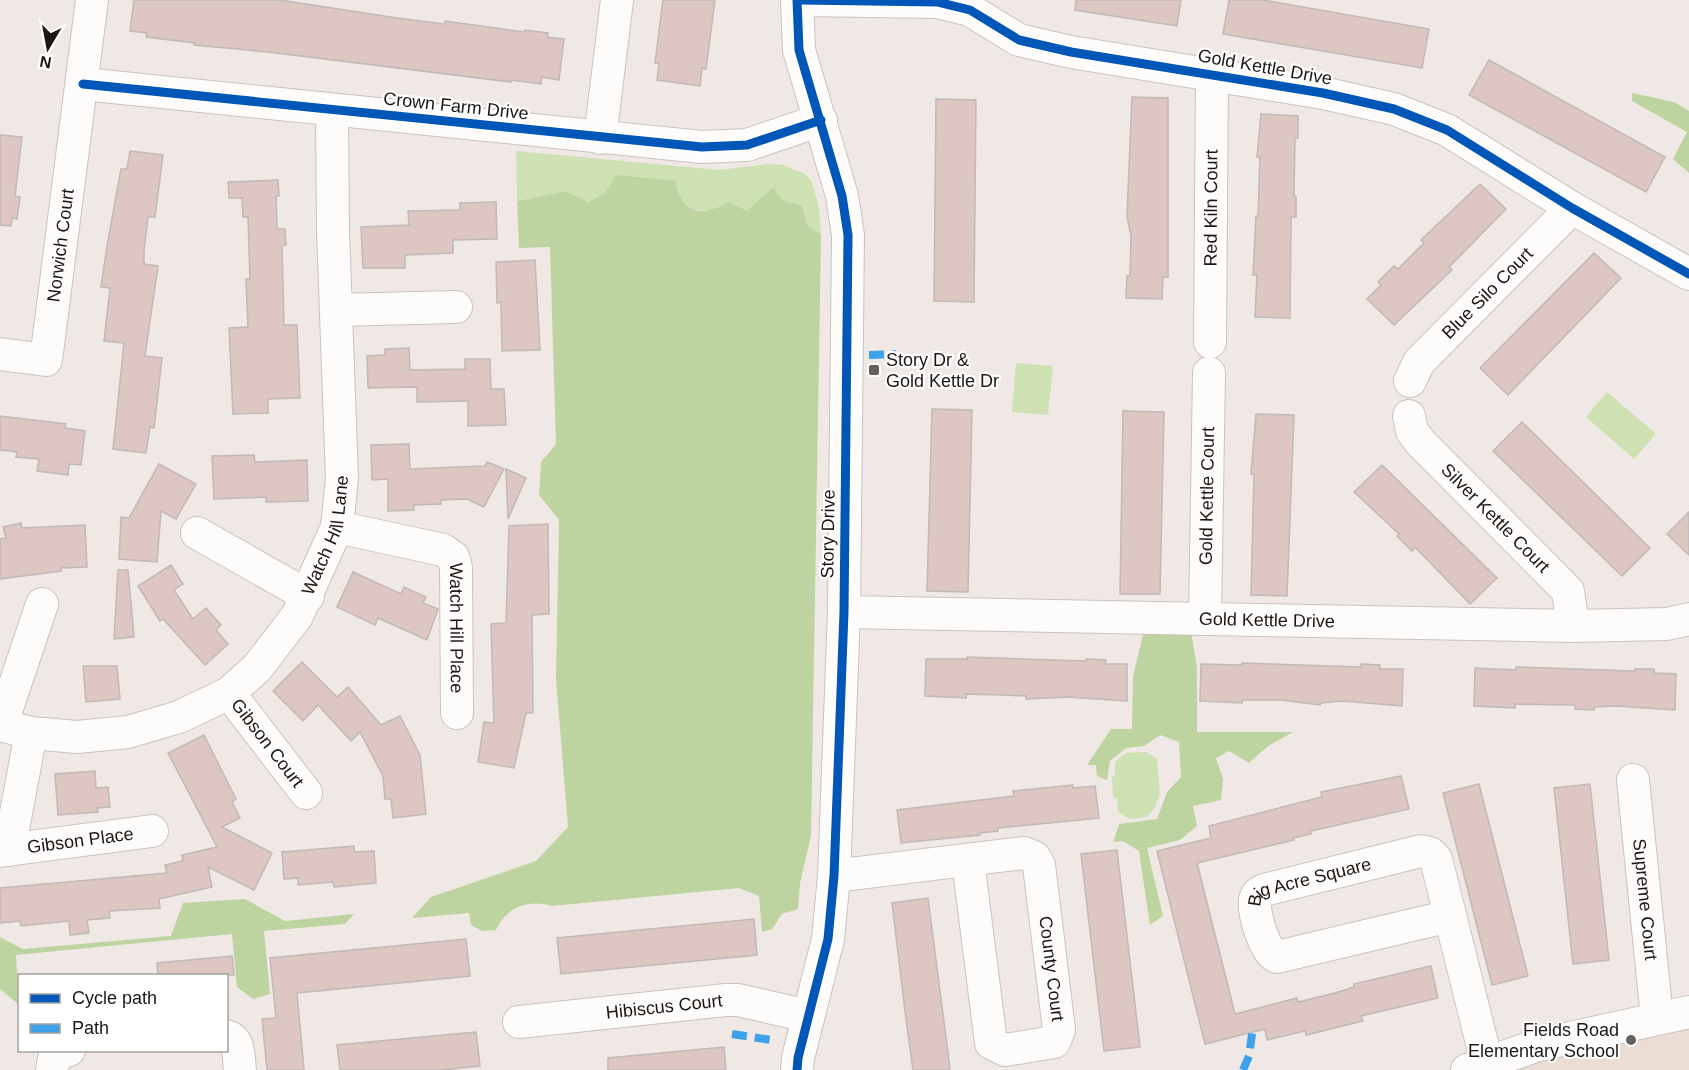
<svg xmlns="http://www.w3.org/2000/svg" width="1689" height="1070" font-family="Helvetica,sans-serif">
<style>
.education{fill:#ebddd3}
.green{fill:#cde1b2}
.forest{fill:#bed4a0}
.building{fill:#dec6c3;stroke:#bfb9b7;stroke-width:1.5}
.lines{fill:none;stroke-linecap:round;stroke-linejoin:round}
.minor-casing{stroke:#c9c3c0;stroke-width:34}
.minor{stroke:#fdfcfb;stroke-width:32}
.quiet{stroke:#3da2ea;stroke-width:8;stroke-dasharray:15 8;stroke-linecap:butt}
.cycleway-casing{stroke:#fff;stroke-width:13}
.cycleway{stroke:#0057b8;stroke-width:9}
.poi-dot{fill:#66605d;stroke:#fff;stroke-width:2}
.labels{text-anchor:middle;stroke-width:4.5;stroke-linejoin:round;paint-order:stroke}
.street-label{font-size:18px;fill:#1c1715;stroke:#fff}
.poi-label{font-size:18px;fill:#1c1715;stroke:#fff;text-anchor:start}
</style>
<rect width="100%" height="100%" fill="#f0e8e4"/>
<polygon class="education" points="1689,1016 1689,1070 1477,1070"/>
<g class="green">
<polygon points="516,151 719,170 767,164 783,165 805,174 812,182 819,208 821,235 807,225 802,206 782,200 747,211 713,211 691,209 678,197 606,192 589,202 566,191 517,201"/>
<polygon points="1016,363 1053,366 1048,415 1012,412"/>
<polygon points="1607,392 1656,434 1634,459 1586,417"/>
<polygon points="1146,752 1157,759 1160,794 1154,809 1147,817 1130,819 1118,812 1117,799 1113,797 1112,777 1115,775 1115,762 1126,753"/>
</g>
<g class="forest">
<polygon points="1632,93 1674,102 1689,111 1689,173 1673,159 1687,132 1632,101"/>
<path d="M616,175L675,181C681,213 702,218 729,202L747,211L773,187L782,200L802,206L807,225L821,235L811,836L800,883L798,909L782,914L772,929L762,932L759,896L739,888L552,906C529,899 506,907 496,930L482,931L471,925L469,913L412,918L431,897L536,861L568,827L556,679L559,520L539,495L541,462L556,444L550,247L519,248L517,201L566,191L589,202L606,192Z"/>
<polygon points="1144,631 1191,632 1197,667 1197,732 1293,732 1268,746 1249,763 1229,751 1216,758 1223,779 1221,800 1193,806 1197,826 1180,840 1147,848 1163,916 1150,925 1139,851 1123,841 1113,842 1119,824 1157,819 1167,792 1181,777 1179,742 1160,735 1144,746 1126,748 1110,761 1107,780 1097,776 1096,765 1087,765 1111,729 1132,729 1133,676"/>
<polygon points="245,899 285,921 354,914 345,924 264,931 270,994 253,999 237,987 232,934 16,955 19,1005 0,989 0,937 23,949 171,936 183,903"/>
</g>
<g class="building">
<polygon points="134,0 280,0 397,18 445,24 445,21 524,32 525,30 548,33 547,37 564,39 559,80 542,77 541,84 511,80 511,82 268,52 194,45 195,43 146,37 147,33 130,31"/>
<polygon points="663,0 715,0 706,69 702,68 700,86 657,80 659,63 655,63"/>
<polygon points="1076,0 1181,0 1177,26 1075,10"/>
<polygon points="1229,0 1263,0 1429,29 1422,68 1223,34"/>
<polygon points="1489,60 1665,157 1646,192 1469,95"/>
<polygon points="1132,97 1168,98 1168,277 1163,277 1162,299 1126,298 1127,276 1130,276 1131,236 1127,216"/>
<polygon points="936,99 976,100 974,302 934,301"/>
<polygon points="1261,114 1298,116 1298,138 1295,138 1294,196 1296,197 1296,217 1291,217 1290,318 1255,317 1257,275 1253,275 1254,255 1256,216 1258,216 1260,157 1257,157"/>
<polygon points="0,135 22,137 15,196 20,197 17,219 12,218 11,226 0,225"/>
<polygon points="130,151 163,155 155,217 148,217 144,251 144,264 158,266 145,356 162,358 154,428 150,427 146,453 113,449 124,343 104,341 110,288 101,287 107,246 121,169 127,169"/>
<polygon points="278,180 279,196 276,196 277,229 285,229 286,245 282,246 284,325 297,325 300,398 268,399 268,413 233,414 229,328 248,327 246,279 250,279 248,217 243,217 242,198 229,198 228,182"/>
<polygon points="1480,184 1506,209 1449,267 1452,270 1394,325 1367,299 1381,285 1378,282 1394,266 1398,269 1424,243 1421,240"/>
<polygon points="496,202 497,239 453,240 453,253 405,255 405,268 363,268 361,227 409,225 408,211 460,210 460,203"/>
<polygon points="1594,253 1621,278 1508,395 1480,368"/>
<polygon points="535,260 540,350 502,351 501,302 497,303 496,262"/>
<polygon points="409,348 410,370 465,369 465,359 490,359 491,389 504,389 506,425 468,426 468,401 417,402 417,387 368,388 367,356 385,355 385,349"/>
<polygon points="932,409 972,410 968,592 927,591"/>
<polygon points="1123,411 1164,412 1160,594 1120,594"/>
<polygon points="1256,414 1294,415 1287,596 1251,595 1254,474 1251,474"/>
<polygon points="0,416 66,424 65,428 85,431 81,465 69,464 68,475 37,471 39,459 16,457 17,452 0,450"/>
<polygon points="1522,422 1650,548 1622,576 1493,451"/>
<polygon points="409,444 410,469 485,466 487,462 504,469 484,507 467,499 441,500 441,504 414,505 414,510 388,511 388,479 372,480 371,445"/>
<polygon points="254,455 255,462 307,460 308,501 266,502 266,497 214,499 212,456"/>
<polygon points="159,464 196,484 176,519 161,511 157,562 119,559 121,517 129,518"/>
<polygon points="1382,465 1497,578 1470,604 1415,547 1412,551 1397,536 1399,534 1354,492"/>
<polygon points="506,469 526,478 508,519"/>
<polygon points="1689,512 1689,555 1667,534"/>
<polygon points="21,523 22,528 85,525 87,567 61,568 61,571 0,579 0,539 6,538 3,527"/>
<polygon points="548,524 549,614 532,615 533,713 526,713 514,768 478,762 484,722 494,723 491,624 506,623 509,526"/>
<polygon points="171,565 183,584 174,590 193,619 206,608 221,625 216,630 228,644 205,665 163,619 160,621 138,586"/>
<polygon points="118,570 128,570 134,637 114,639"/>
<polygon points="353,572 401,594 404,587 426,597 423,603 438,609 427,640 378,618 375,625 337,607"/>
<polygon points="967,657 1086,661 1086,659 1106,660 1105,664 1127,664 1127,701 1067,697 1026,699 1026,696 1003,695 966,694 966,698 925,696 926,659 967,659"/>
<polygon points="302,662 337,697 348,687 381,725 400,716 420,755 426,814 393,818 391,799 385,799 383,776 360,732 351,741 318,705 303,721 273,691"/>
<polygon points="1242,663 1361,667 1361,664 1380,665 1380,669 1403,669 1402,706 1342,701 1321,703 1320,705 1281,700 1242,700 1242,703 1200,701 1201,664 1242,665"/>
<polygon points="83,666 117,666 120,699 86,702"/>
<polygon points="1516,667 1635,671 1635,669 1654,669 1654,673 1676,674 1675,710 1616,706 1594,707 1594,710 1575,709 1575,705 1515,704 1515,708 1474,706 1475,668 1516,670"/>
<polygon points="204,735 236,799 232,802 240,818 222,827 272,853 254,890 208,867 212,887 159,899 160,908 109,911 110,918 87,920 89,933 70,935 69,921 21,926 20,921 0,923 0,888 167,873 165,865 183,861 182,855 217,847 168,753"/>
<polygon points="95,771 96,788 108,787 110,807 97,808 98,812 58,815 55,774"/>
<polygon points="1401,776 1409,809 1311,831 1311,834 1293,838 1294,840 1197,863 1235,1014 1297,998 1298,1002 1335,993 1354,987 1354,984 1431,966 1438,998 1361,1016 1363,1021 1306,1035 1305,1031 1267,1040 1265,1029 1205,1044 1157,851 1211,838 1209,826 1322,797 1321,792"/>
<polygon points="1479,784 1528,976 1492,985 1443,793"/>
<polygon points="1590,784 1609,960 1573,964 1554,788"/>
<polygon points="1073,785 1073,788 1095,786 1099,818 998,828 998,831 980,833 980,835 901,843 897,810 1014,796 1013,791"/>
<polygon points="354,846 354,852 374,851 376,883 334,887 333,882 298,885 298,878 284,879 282,852"/>
<polygon points="1117,850 1140,1047 1104,1051 1081,854"/>
<polygon points="928,898 948,1053 950,1070 913,1070 906,1019 892,903"/>
<polygon points="754,919 757,955 561,974 557,938"/>
<polygon points="466,939 470,976 297,993 304,1070 267,1070 262,1019 276,1018 270,958"/>
<polygon points="232,956 234,975 158,975 157,963"/>
<polygon points="476,1032 480,1066 441,1070 340,1070 337,1045"/>
<polygon points="724,1047 726,1070 608,1070 608,1058"/>
</g>
<g class="lines">
<g class="minor-casing">
<g id="minor">
<polyline points="797,0 799,50 842,196 848,235 844,612 834,876 828,939 798,1058 797,1070"/>
<polyline points="801,0 937,2 970,10 1019,40 1071,52 1323,93 1394,109 1447,130 1572,208 1689,274"/>
<polyline points="83,84 702,147 747,145 821,120"/>
<polyline points="600,138 617,0"/>
<polyline points="336,310 456,307"/>
<path id="s1" d="M1210,342L1212,75"/>
<path id="s2" d="M0,354L46,360L92,0"/>
<path id="s3" d="M1410,381L1419,362L1572,208"/>
<path id="s4" d="M1409,416L1412,431L1420,442L1568,591L1573,626"/>
<path id="s5" d="M337,527L443,550L453,557L456,567L457,713"/>
<polyline points="197,533 308,596"/>
<path id="s6" d="M844,612L1573,626L1667,624L1689,619"/>
<path id="s7" d="M1205,619L1209,373"/>
<path id="s8" d="M229,693L306,793"/>
<path id="s9" d="M0,725L31,733L77,737L128,732L179,717L229,693L257,668L297,616L337,527L342,478L333,231L332,110"/>
<polyline points="1,726 42,604"/>
<path id="s10" d="M1633,780L1657,1018"/>
<polyline points="9,850 31,733"/>
<path id="s11" d="M0,851L152,831"/>
<path id="s12" d="M834,876L1024,853L1034,857L1039,865L1059,1030L1054,1042L1005,1050L991,1043L968,861"/>
<path id="s13" d="M1450,916L1277,957C1265,954 1253,912 1255,900C1256,895 1259,892 1264,890L1421,851L1430,853L1436,859L1487,1063"/>
<path id="s14" d="M519,1022L726,1000H738L808,1016"/>
<path d="M226,1036C241,1040 238,1057 240,1070"/>
<polyline points="52,1070 55,1055 69,1050"/>
<polyline points="1467,1070 1538,1045 1689,1012"/>
</g>
</g>
<use href="#minor" class="minor"/>
<g class="quiet">
<polyline points="869,355 896,354"/>
<polyline points="732,1034 771,1040"/>
<polyline points="1243,1070 1249,1056 1253,1027"/>
</g>
<g class="cycleway-casing">
<g id="cycleway">
<polyline points="797,0 799,50 842,196 848,235 844,612 834,876 828,939 798,1058 797,1070"/>
<polyline points="801,0 937,2 970,10 1019,40 1071,52 1323,93 1394,109 1447,130 1572,208 1689,274"/>
<polyline points="83,84 702,147 747,145 821,120"/>
</g>
</g>
<use href="#cycleway" class="cycleway"/>
</g>
<g class="poi-dot">
<rect x="868" y="364" width="12" height="12" rx="3"/>
<circle cx="1631" cy="1040" r="6"/>
</g>
<g class="labels">
<g class="street-label">
<text transform="translate(1265 67) rotate(10)" y="6">Gold Kettle Drive</text>
<text transform="translate(456 106) rotate(6)" y="6">Crown Farm Drive</text>
<text dy="6" stroke="none"><textPath href="#s1" startOffset="134">Red Kiln Court</textPath></text>
<text dy="6" stroke="none"><textPath href="#s2" startOffset="162">Norwich Court</textPath></text>
<text dy="6" stroke="none"><textPath href="#s3" startOffset="118">Blue Silo Court</textPath></text>
<text dy="6" stroke="none"><textPath href="#s7" startOffset="123">Gold Kettle Court</textPath></text>
<text dy="6" stroke="none"><textPath href="#s4" startOffset="136">Silver Kettle Court</textPath></text>
<text transform="translate(828 534) rotate(-89)" y="6">Story Drive</text>
<text dy="6" stroke="none"><textPath href="#s9" startOffset="428">Watch Hill Lane</textPath></text>
<text dy="6" stroke="none"><textPath href="#s6" startOffset="423">Gold Kettle Drive</textPath></text>
<text dy="6" stroke="none"><textPath href="#s5" startOffset="192">Watch Hill Place</textPath></text>
<text dy="6" stroke="none"><textPath href="#s8" startOffset="63">Gibson Court</textPath></text>
<text dy="6" stroke="none"><textPath href="#s11" startOffset="81">Gibson Place</textPath></text>
<text dy="6" stroke="none"><textPath href="#s13" startOffset="300">Big Acre Square</textPath></text>
<text dy="6" stroke="none"><textPath href="#s10" startOffset="120">Supreme Court</textPath></text>
<text dy="6" stroke="none"><textPath href="#s12" startOffset="316">County Court</textPath></text>
<text dy="6" stroke="none"><textPath href="#s14" startOffset="146">Hibiscus Court</textPath></text>
</g>
<g class="poi-label">
<text x="886" y="366">Story Dr &amp;<tspan x="886" dy="21">Gold Kettle Dr</tspan></text>
<text x="1619" y="1036" text-anchor="end">Fields Road<tspan x="1619" dy="21">Elementary School</tspan></text>
</g>
</g>
<rect x="18" y="974" width="210" height="78" fill="#ffffff" stroke="#a4a2a1" stroke-width="1.5"/>
<rect x="30" y="994" width="30" height="9" fill="#0057b8" stroke="#a4a2a1" stroke-width="1.5"/>
<text x="72" y="1004" font-size="18" fill="#1c1715">Cycle path</text>
<rect x="30" y="1024" width="30" height="9" fill="#3da2ea" stroke="#a4a2a1" stroke-width="1.5"/>
<text x="72" y="1034" font-size="18" fill="#1c1715">Path</text>
<g transform="translate(48 48) rotate(190)" stroke="#ffffff" stroke-width="4.5" paint-order="stroke">
<path d="M0-4.5L10 22L0 15L-10 22Z" fill="#1c1715"/>
<text y="-9" font-size="16" font-weight="bold" text-anchor="middle" fill="#1c1715">N</text>
</g>
</svg>
